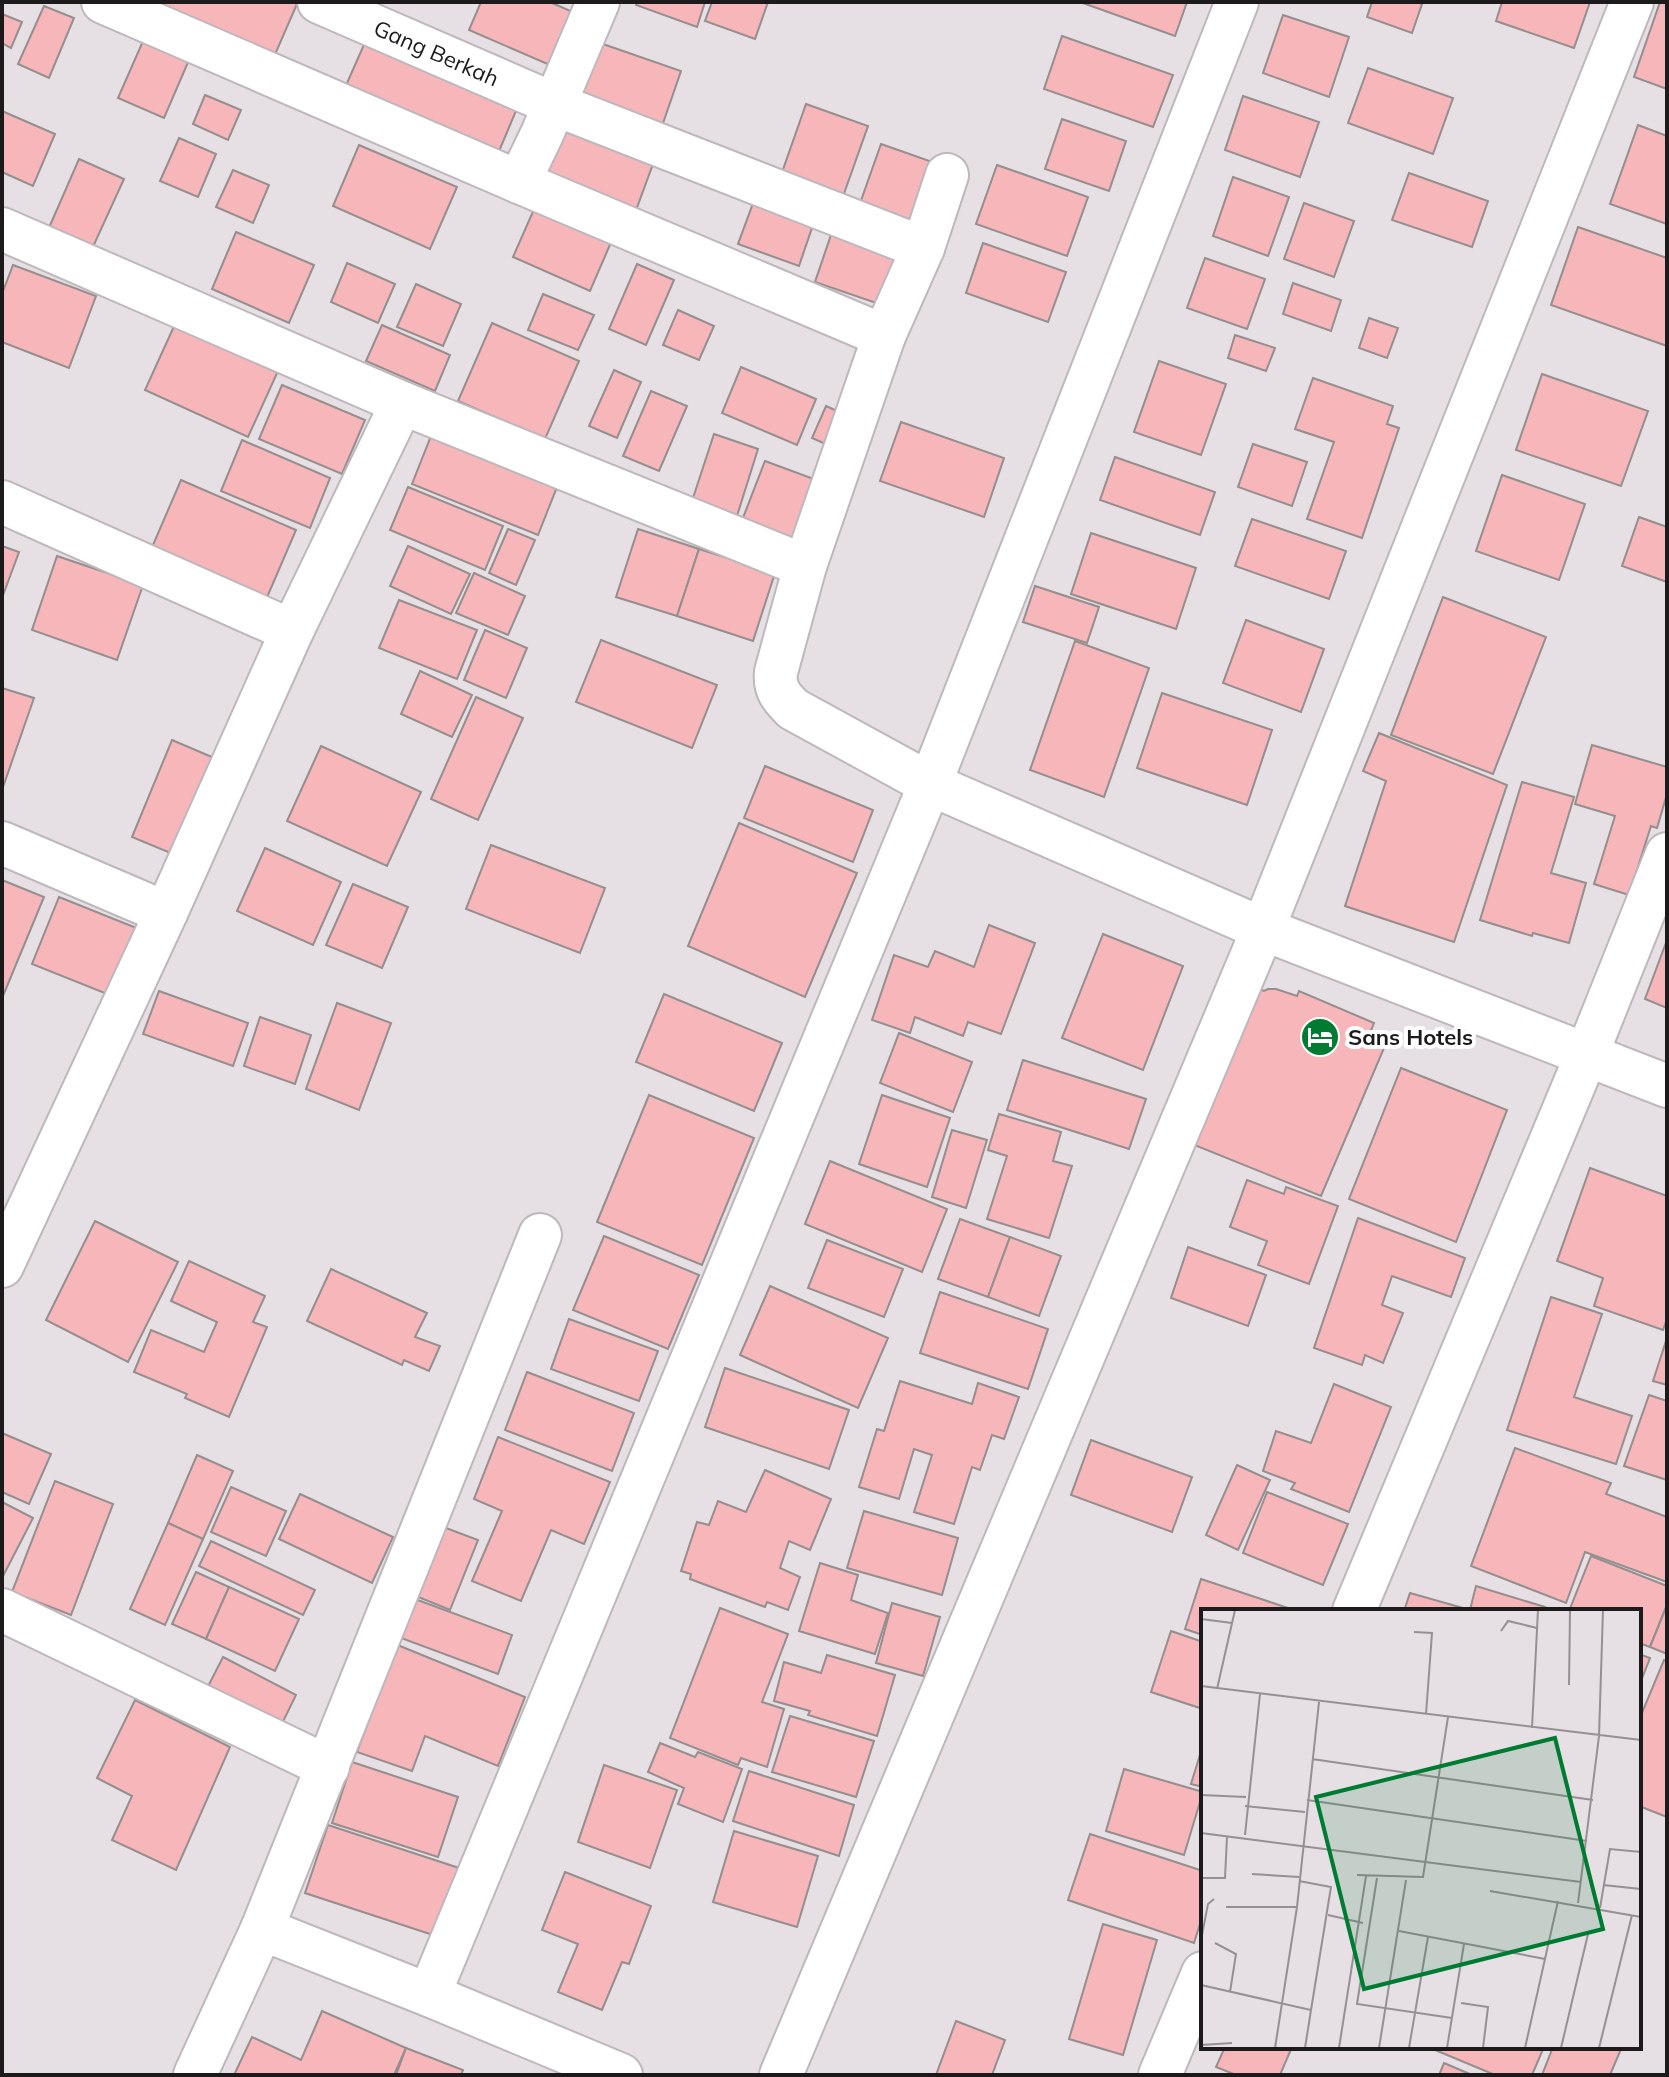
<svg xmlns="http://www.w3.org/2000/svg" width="1669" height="2077" font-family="Mulish,sans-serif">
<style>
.building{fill:#f7b6ba;stroke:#958e8e;stroke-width:2}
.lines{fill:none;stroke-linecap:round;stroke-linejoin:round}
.minor-casing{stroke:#beb8bc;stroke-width:46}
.minor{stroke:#fff;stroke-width:42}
.labels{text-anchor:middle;stroke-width:8;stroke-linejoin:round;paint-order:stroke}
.street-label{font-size:22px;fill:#1c1a1b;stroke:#fff}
.poi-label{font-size:22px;font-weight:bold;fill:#1c1a1b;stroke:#fff;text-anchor:start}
.inset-road{fill:none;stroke:#959093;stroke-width:2}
.view{fill:#007b32;fill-opacity:0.15;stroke:#007b32;stroke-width:4}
.inset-edge{fill:none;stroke:#1c1a1b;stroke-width:4}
</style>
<rect width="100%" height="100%" fill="#e6dfe3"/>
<g class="building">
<polygon points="122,2 293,2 297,4 270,66"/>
<polygon points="481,2 550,2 575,13 552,66 469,30"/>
<polygon points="637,2 705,2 697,27 636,5"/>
<polygon points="712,2 768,2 755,39 705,21"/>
<polygon points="1080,2 1187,2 1175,36"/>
<polygon points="1372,2 1417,2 1422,4 1412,33 1367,17"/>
<polygon points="1502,2 1590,2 1574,48 1496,21"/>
<polygon points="1660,2 1667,2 1667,89 1634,77"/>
<polygon points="44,6 74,18 49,78 18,64"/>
<polygon points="2,14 22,22 11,48 2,43"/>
<polygon points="1283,15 1349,37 1329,97 1263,73"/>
<polygon points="1062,36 1173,75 1153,127 1044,89"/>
<polygon points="366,40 518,106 497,156 344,90"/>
<polygon points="143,41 189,60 164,118 118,98"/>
<polygon points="600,43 681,71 662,126 581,97"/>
<polygon points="1368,68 1453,98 1433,154 1348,123"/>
<polygon points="205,95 241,110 228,140 193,124"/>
<polygon points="1243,96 1319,122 1300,177 1225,150"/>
<polygon points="806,104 868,126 841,202 779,181"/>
<polygon points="2,111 55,134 33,186 2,172"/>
<polygon points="560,118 657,153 635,213 538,180"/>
<polygon points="1062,119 1126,141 1109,191 1045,169"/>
<polygon points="1638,125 1667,136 1667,224 1610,204"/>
<polygon points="179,138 216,154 198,197 160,181"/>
<polygon points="881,144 941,165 917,233 857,212"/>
<polygon points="359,145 457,187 430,249 333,206"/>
<polygon points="79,159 124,179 92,249 48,230"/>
<polygon points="997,165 1088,197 1067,256 976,224"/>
<polygon points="233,170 269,185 253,223 216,207"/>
<polygon points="1409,173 1488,201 1472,247 1392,220"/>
<polygon points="1233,177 1289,197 1268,256 1213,236"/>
<polygon points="755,198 815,219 799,266 738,244"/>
<polygon points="1304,203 1354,221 1334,277 1284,259"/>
<polygon points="535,207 612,240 590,291 513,257"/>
<polygon points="834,226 902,250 882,305 815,282"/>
<polygon points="1578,227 1667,258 1667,346 1551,305"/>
<polygon points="236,232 314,265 289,323 212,289"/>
<polygon points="983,243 1066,272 1048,322 966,293"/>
<polygon points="1205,258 1265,279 1247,329 1187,308"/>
<polygon points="347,263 395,284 378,323 331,302"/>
<polygon points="637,264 674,280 646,345 609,329"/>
<polygon points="13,265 96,296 69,368 2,342 2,294"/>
<polygon points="1293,283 1341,300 1331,331 1283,314"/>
<polygon points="416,284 461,304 443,346 397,327"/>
<polygon points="543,294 594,315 578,350 528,330"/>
<polygon points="678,310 714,326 699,360 663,345"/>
<polygon points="1369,318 1398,328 1387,358 1359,348"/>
<polygon points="492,323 579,361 545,439 458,401"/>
<polygon points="175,324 278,371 248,437 145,390"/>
<polygon points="382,325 450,355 435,391 366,361"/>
<polygon points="1235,335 1275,348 1266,371 1228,358"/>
<polygon points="1159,361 1226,384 1201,455 1134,432"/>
<polygon points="741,367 816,399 797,445 722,413"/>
<polygon points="614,370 641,382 617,438 589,426"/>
<polygon points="1542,374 1648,411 1621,486 1516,450"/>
<polygon points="1313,378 1393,406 1387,424 1399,428 1362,538 1307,519 1334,442 1295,429"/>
<polygon points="282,385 365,420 342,474 259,439"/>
<polygon points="651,391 687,406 659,471 623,456"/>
<polygon points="826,406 853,418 839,450 812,438"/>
<polygon points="901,422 1004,458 984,517 880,481"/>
<polygon points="714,434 758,449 736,519 691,504"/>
<polygon points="431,436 557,487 538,535 412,484"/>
<polygon points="242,440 330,478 310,528 221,491"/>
<polygon points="1253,444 1307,462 1292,506 1238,487"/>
<polygon points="1115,457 1215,492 1200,535 1100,500"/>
<polygon points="765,461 830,485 806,549 741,523"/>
<polygon points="1502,475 1585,504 1559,580 1476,551"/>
<polygon points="181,480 296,530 265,602 150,552"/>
<polygon points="408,487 503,526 485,570 390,530"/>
<polygon points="1639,517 1667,527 1667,582 1622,566"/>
<polygon points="1252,519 1346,551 1329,599 1235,566"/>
<polygon points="508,529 535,540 516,585 489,573"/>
<polygon points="638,529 699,549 677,616 616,597"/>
<polygon points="1091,533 1196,568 1176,629 1071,594"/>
<polygon points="2,546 19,552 2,598"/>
<polygon points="408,546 470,574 451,614 390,586"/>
<polygon points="699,549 775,573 753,641 677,616"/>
<polygon points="57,556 143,585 117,660 32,630"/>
<polygon points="474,573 525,596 508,635 456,613"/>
<polygon points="1035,586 1099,607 1087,643 1023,622"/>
<polygon points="1443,597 1546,637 1493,774 1391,735"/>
<polygon points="399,600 477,630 457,679 379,648"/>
<polygon points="1246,620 1324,649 1301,712 1223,683"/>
<polygon points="485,630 527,648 506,698 464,680"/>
<polygon points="601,640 717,685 692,748 576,702"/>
<polygon points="1075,641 1149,668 1104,797 1030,770"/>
<polygon points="420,671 472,695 452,737 401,714"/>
<polygon points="2,688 34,698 2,790"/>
<polygon points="1162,693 1272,730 1247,805 1137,768"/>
<polygon points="476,697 523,718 478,820 431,799"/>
<polygon points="1379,733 1507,785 1454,942 1345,906 1386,781 1363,771"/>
<polygon points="172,740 219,760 180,857 132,837"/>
<polygon points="1592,745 1667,767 1667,794 1657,828 1651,826 1629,895 1594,884 1615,816 1575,804"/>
<polygon points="321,746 421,792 387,866 287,821"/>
<polygon points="765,766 873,810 853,862 744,818"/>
<polygon points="1522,782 1574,797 1551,873 1586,883 1569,943 1533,933 1532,936 1480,920"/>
<polygon points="739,823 857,873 805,997 688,946"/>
<polygon points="491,845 605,888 580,953 466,909"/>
<polygon points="265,848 341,882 313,945 237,911"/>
<polygon points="2,880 44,897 3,996 2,996"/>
<polygon points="353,884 408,907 382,968 326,945"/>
<polygon points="59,897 139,929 112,996 32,964"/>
<polygon points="989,925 1035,943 1001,1034 968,1022 963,1036 915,1017 910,1033 872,1020 894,955 928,967 935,951 974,967"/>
<polygon points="1103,934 1183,966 1143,1070 1062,1038"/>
<polygon points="1667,940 1667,1008 1645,999"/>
<polygon points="1249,985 1264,991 1268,989 1276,989 1297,996 1299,991 1374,1023 1370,1033 1387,1041 1321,1196 1182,1140"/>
<polygon points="159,991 248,1023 233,1066 143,1034"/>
<polygon points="664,994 782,1043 754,1111 636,1062"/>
<polygon points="337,1003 391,1023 359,1110 306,1089"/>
<polygon points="260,1017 311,1035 295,1084 244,1066"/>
<polygon points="899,1033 972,1062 953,1112 880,1083"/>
<polygon points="1023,1060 1146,1099 1129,1149 1007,1110"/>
<polygon points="1401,1068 1507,1110 1456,1242 1349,1199"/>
<polygon points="649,1095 754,1138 702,1265 597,1222"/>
<polygon points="882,1095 950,1118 927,1187 859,1164"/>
<polygon points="999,1114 1061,1132 1053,1161 1072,1166 1049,1238 987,1219 1007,1156 988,1150"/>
<polygon points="952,1130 987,1140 966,1208 932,1197"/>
<polygon points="830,1161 947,1209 922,1272 805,1224"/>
<polygon points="1590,1168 1667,1196 1667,1319 1663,1330 1594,1306 1603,1278 1557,1261"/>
<polygon points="1247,1180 1284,1194 1286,1187 1338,1206 1309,1284 1258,1265 1267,1241 1230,1227"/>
<polygon points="1358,1218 1465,1258 1451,1297 1392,1276 1382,1305 1403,1313 1383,1363 1365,1355 1362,1365 1314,1348"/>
<polygon points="960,1219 1010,1237 988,1297 938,1279"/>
<polygon points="95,1221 178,1262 128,1362 46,1320"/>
<polygon points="604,1236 699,1275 668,1349 573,1310"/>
<polygon points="1010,1237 1061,1256 1039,1316 988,1297"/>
<polygon points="827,1240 903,1269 884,1317 808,1288"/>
<polygon points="1188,1247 1266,1275 1248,1326 1171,1298"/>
<polygon points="189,1261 265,1296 253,1322 267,1327 229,1417 185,1398 187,1394 134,1372 151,1330 204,1352 217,1322 171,1301"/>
<polygon points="331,1269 427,1313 415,1337 440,1346 429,1371 404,1360 402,1365 307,1321"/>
<polygon points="770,1286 888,1338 858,1408 740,1355"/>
<polygon points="940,1292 1048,1329 1028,1389 920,1353"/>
<polygon points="1551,1297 1602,1314 1574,1397 1632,1416 1616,1464 1507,1430"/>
<polygon points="569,1319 658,1351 639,1401 551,1369"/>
<polygon points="1666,1341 1667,1341 1667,1385 1653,1381"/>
<polygon points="725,1368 849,1410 829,1469 705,1427"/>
<polygon points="527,1372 634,1413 612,1471 505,1430"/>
<polygon points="900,1381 972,1404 978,1383 1019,1397 1004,1439 992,1435 980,1470 972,1467 954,1524 914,1512 932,1455 914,1449 899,1499 859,1487 877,1429 884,1431"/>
<polygon points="1334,1384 1391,1407 1349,1512 1291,1489 1295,1483 1263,1471 1276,1431 1311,1443"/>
<polygon points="1649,1395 1667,1401 1667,1480 1624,1466"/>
<polygon points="2,1433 51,1454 29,1504 2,1492"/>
<polygon points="498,1437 610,1482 584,1544 551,1530 521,1601 472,1581 502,1511 474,1499"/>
<polygon points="1091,1440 1192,1477 1172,1532 1071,1495"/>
<polygon points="1515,1448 1611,1483 1606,1494 1667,1517 1667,1582 1585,1552 1566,1603 1471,1566"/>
<polygon points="197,1455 233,1471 203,1539 168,1523"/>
<polygon points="1237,1465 1270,1480 1238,1550 1206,1535"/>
<polygon points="765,1470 831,1499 810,1550 789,1541 780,1568 800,1577 788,1610 767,1602 765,1607 690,1579 691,1574 681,1571 697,1522 709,1525 718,1501 746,1512"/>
<polygon points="55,1481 113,1504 71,1615 12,1592"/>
<polygon points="231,1487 286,1511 266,1556 211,1532"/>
<polygon points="1267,1492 1348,1524 1323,1585 1243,1553"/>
<polygon points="300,1494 393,1537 372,1583 279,1539"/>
<polygon points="2,1502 33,1518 2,1578"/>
<polygon points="864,1511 958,1538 942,1595 847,1568"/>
<polygon points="168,1523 203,1539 165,1625 130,1609"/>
<polygon points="438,1525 478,1540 450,1610 411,1594"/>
<polygon points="211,1541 315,1590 303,1615 199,1566"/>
<polygon points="1591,1556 1667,1586 1667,1605 1650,1647 1639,1643 1639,1611 1569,1611"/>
<polygon points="820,1563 858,1575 851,1600 888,1613 875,1654 799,1631"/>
<polygon points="196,1572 229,1587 206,1639 172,1624"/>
<polygon points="1201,1579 1297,1611 1203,1611 1203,1635 1185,1629"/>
<polygon points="1476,1586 1545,1607 1544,1611 1404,1611 1410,1593 1470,1610"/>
<polygon points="229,1587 299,1619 275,1671 206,1639"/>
<polygon points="415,1599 512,1635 498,1674 401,1638"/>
<polygon points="892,1603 940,1617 923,1676 876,1663"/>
<polygon points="1667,1605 1667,1654 1650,1647"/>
<polygon points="720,1608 788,1634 762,1702 784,1709 767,1767 741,1758 738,1765 670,1738"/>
<polygon points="1171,1631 1203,1642 1203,1709 1151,1692"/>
<polygon points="395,1644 525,1697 498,1766 425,1736 412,1771 357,1752 371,1714 368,1713"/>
<polygon points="1639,1654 1650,1658 1639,1686"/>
<polygon points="827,1655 895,1675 877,1736 808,1715 810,1711 774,1701 784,1662 821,1673"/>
<polygon points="223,1657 296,1695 276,1736 202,1698"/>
<polygon points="1664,1660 1667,1661 1667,1817 1639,1806 1639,1720"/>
<polygon points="135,1700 230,1747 176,1870 112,1840 132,1796 97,1778"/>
<polygon points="790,1716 874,1741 856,1797 772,1772"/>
<polygon points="660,1743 695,1757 698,1752 742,1769 723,1822 678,1804 684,1788 648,1772"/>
<polygon points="1203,1745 1203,1787 1191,1784"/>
<polygon points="352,1762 458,1797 438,1857 332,1823"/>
<polygon points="604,1765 677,1790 650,1868 578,1842"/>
<polygon points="1124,1769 1203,1792 1184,1855 1106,1831"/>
<polygon points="749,1771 854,1805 839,1856 733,1821"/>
<polygon points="328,1825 459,1868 436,1936 305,1893"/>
<polygon points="734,1831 818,1856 797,1927 713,1902"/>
<polygon points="1090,1834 1203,1871 1203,1914 1194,1943 1068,1900"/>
<polygon points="565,1872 651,1906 629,1964 622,1962 602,2010 558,1992 578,1944 542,1930"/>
<polygon points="1103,1924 1157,1940 1123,2055 1069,2039"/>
<polygon points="322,2011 406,2048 394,2075 234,2075 252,2037 301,2060"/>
<polygon points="956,2021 1005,2040 992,2075 936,2075"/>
<polygon points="1225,2047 1292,2047 1280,2075 1236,2075 1216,2067"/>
<polygon points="1428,2047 1544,2047 1532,2075 1495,2075"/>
<polygon points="1553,2047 1616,2047 1621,2049 1610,2075 1542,2075"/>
<polygon points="406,2048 463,2070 461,2075 396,2075"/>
<polygon points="1444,2063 1472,2075 1439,2075"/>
</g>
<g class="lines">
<g class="minor-casing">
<g id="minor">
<polyline points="103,2 519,182 884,336"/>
<path id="s1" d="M319,2L554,104L923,248"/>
<path d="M947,175L923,248L884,336L805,566L776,672C774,689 781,697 793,709L930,784L1263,929L1667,1086"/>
<polyline points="519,182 542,134 598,2"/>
<polyline points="2,229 402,403 805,566"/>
<polyline points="2,502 292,631"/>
<polyline points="2,843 166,913"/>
<polyline points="2,1266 166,913 292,631 402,403"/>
<polyline points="2,1610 328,1767"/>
<polyline points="1354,1611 1587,1054 1667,854"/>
<polyline points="262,1929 429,1995 621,2075"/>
<polyline points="429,1995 930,784 1237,2"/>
<polyline points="195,2075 262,1929 540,1235"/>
<polyline points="781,2075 1263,929 1632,2"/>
<polyline points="1160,2075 1203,1973"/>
</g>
</g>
<use href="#minor" class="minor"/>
</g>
<defs>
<g id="hotel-disc" transform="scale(2)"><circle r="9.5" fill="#007b32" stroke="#fff"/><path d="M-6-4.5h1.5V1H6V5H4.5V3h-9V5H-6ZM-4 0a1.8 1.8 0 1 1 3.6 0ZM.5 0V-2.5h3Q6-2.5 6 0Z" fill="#fff"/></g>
</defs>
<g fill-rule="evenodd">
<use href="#hotel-disc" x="1320" y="1037"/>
</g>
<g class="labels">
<g class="street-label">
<text dy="8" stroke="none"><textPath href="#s1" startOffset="128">Gang Berkah</textPath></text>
</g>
<g class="poi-label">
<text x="1348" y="1045">Sans Hotels</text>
</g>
</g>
<g transform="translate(1201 1609)">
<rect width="440" height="440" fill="#e6dfe3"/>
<path class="inset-road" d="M0,10L31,14M300,22L307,12L336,19M213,23L231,24L225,105M368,76L369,1M0,77L440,131M16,80L34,1M331,119L337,1M111,150L392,191M0,186L45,188M106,191L386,232M44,197L104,203M0,224L380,273M44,226L59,85M51,265L98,268M156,266L222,268L247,108M0,269H24L26,228M176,269L156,395L251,409M98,272L130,278L110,401M402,276L440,280M289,282L440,308M377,294L398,127L402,1M25,298H96M399,299L409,240L440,243M127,306L162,314M198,322L344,350M0,331L7,295L13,290M14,334L35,345L29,383M0,376L110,401L104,439M260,394L287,398L282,439M0,436L31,434M74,439L96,298L118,93M138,439L165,267M178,439L205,271M208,439L227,328M246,439L263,335M324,439L357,292M360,439L387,325M398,439L431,306"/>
<path class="view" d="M354,129L402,320L163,380L115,188Z"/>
<rect width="440" height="440" class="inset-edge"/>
</g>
<rect width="1669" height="2077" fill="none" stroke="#1c1a1b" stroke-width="8"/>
</svg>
